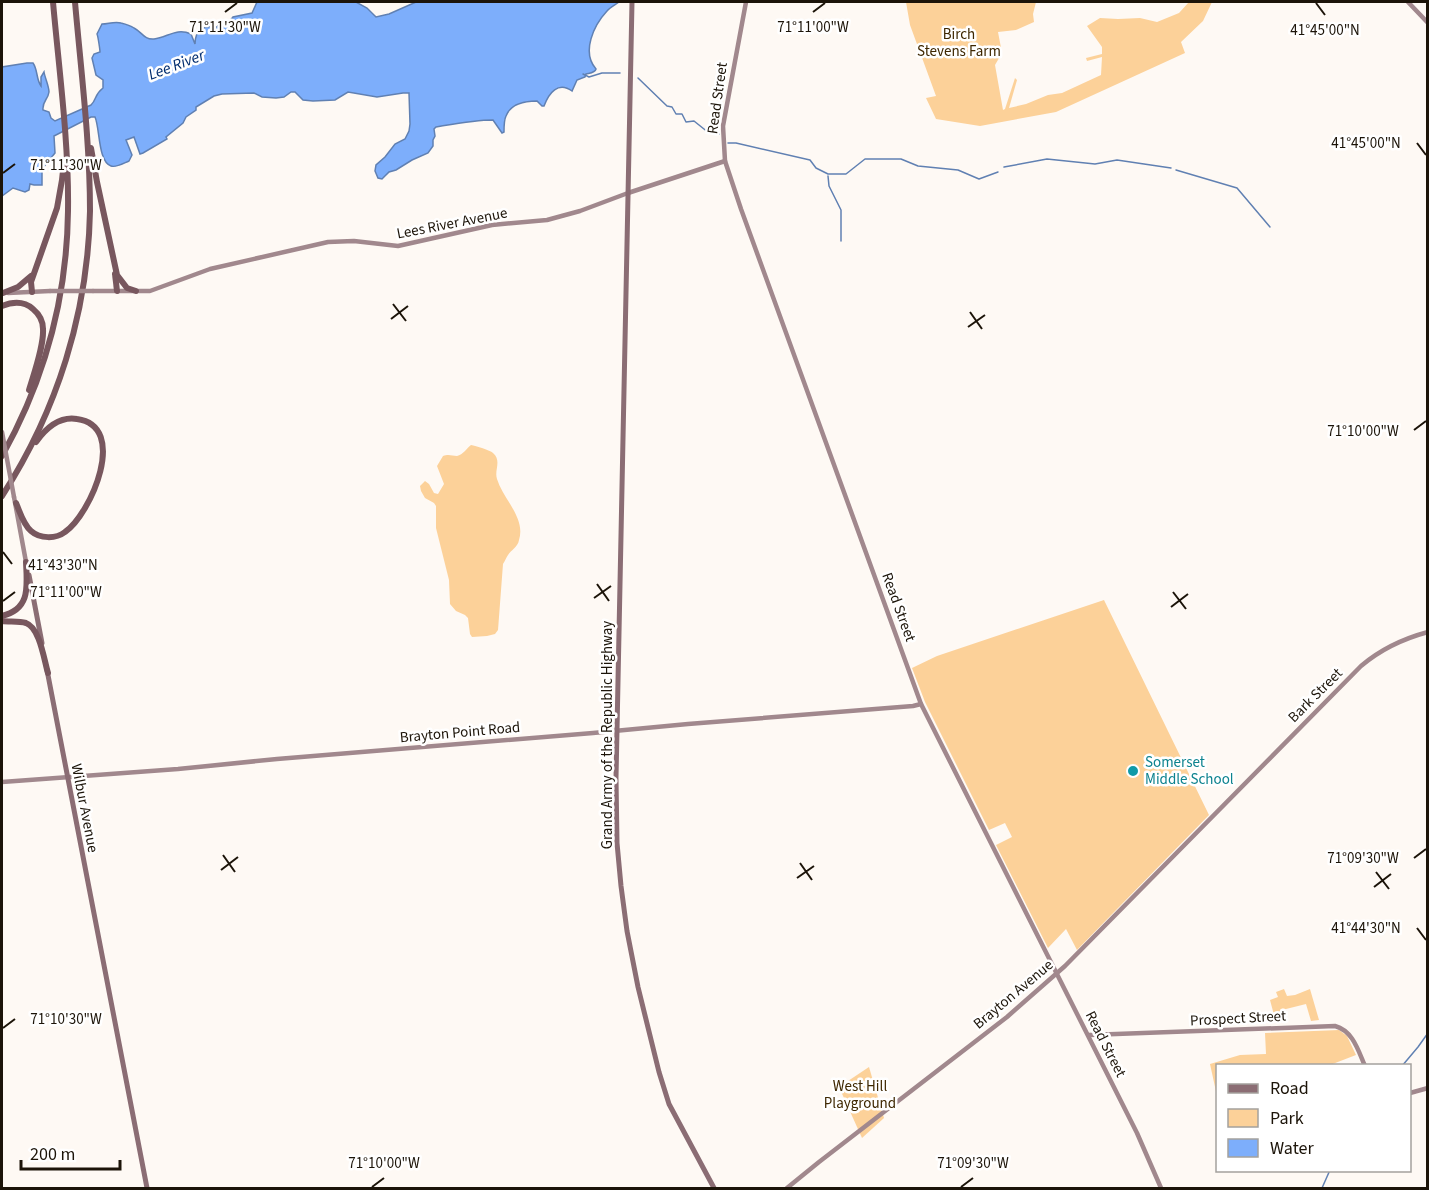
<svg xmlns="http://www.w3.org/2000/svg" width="1429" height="1190" font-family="'Source Sans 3',sans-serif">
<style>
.green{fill:#fcd199}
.water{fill:#7daefb;stroke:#6080b2;stroke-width:1.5}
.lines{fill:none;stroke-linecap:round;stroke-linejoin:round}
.stream{stroke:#6080b2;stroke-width:1.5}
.secondary{stroke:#a1888d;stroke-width:4.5}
.primary{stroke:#8b6d74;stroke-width:5}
.highway{stroke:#78575e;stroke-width:6}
.secondary-bridge{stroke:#a1888d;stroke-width:4.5}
.ticks{fill:none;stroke:#1c1409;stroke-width:2}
.culture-dot{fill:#0f9aa8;stroke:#fff;stroke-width:2}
.labels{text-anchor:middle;stroke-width:5;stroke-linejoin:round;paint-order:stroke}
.park-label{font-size:15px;fill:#3e2701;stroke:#fff}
.street-label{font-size:15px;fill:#1c1409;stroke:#fff}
.culture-label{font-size:15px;fill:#0d838f;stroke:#fff;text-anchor:start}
.water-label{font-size:16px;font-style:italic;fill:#002c6e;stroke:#fff}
.ticks-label{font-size:15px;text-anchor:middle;fill:#1c1409;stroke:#fff;stroke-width:5;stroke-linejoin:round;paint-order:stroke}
</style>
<rect width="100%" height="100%" fill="#fef9f4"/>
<g class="green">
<polygon points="906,2 1036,2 1033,14 1034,22 1016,30 998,32 1002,53 995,65 1003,110 1005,109 1015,78 1017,80 1009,108 1026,104 1048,95 1062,93 1101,75 1102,57 1087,61 1086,58 1102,54 1102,47 1087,26 1100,18 1118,19 1140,18 1157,22 1179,13 1189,2 1212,2 1203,21 1181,42 1185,53 1056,112 980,126 936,119 926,98 936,96 910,25"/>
<path d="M471,445C476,446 490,450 493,453C502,461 494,470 497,479C503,499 526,518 519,540C518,547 511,550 508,555C506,558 505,561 503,564L498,630L495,634L487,636L472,637L470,634L468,618L465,615L456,611L450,604L449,580L436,528V506L434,503L425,498L421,491L420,486L425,481L429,484L434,493L438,494L444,484L437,466L443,456C449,454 452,456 457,456C463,455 467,448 471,445Z"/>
<polygon points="1104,600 1209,815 1077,950 1066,929 1048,948 996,845 1012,837 1005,823 989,830 925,702 912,668 937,656"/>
<polygon points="1284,989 1287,996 1295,995 1310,989 1319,1020 1311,1021 1306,1004 1282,1010 1277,1014 1274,1015 1270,1000 1278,997 1276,992"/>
<polygon points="1339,1030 1347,1036 1356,1055 1330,1065 1218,1066 1217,1096 1210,1064 1240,1055 1266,1054 1265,1033"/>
<polygon points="869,1067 884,1118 862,1138 839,1087"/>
</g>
<path class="water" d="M257,2H356L367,8L376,17L389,14L416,2H619C615,5 610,7 607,11C594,25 581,52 596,69C595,73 590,73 586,74L585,77L577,80L572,91C558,81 549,93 544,106H542L537,101C526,101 511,103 506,116C504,120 504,127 504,132L502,133L493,120C475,120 454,124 436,127L434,129L435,136L433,140V146L428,153L412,160L396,170L389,172L382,179L378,178L375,171L376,165L385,157L395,144L405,139L409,131L410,124L409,93H403L377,97L348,92L335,100L313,101L303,100L295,92H291L284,97L276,98L262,97L254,93L222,94L214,96L196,107V110L186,117L183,123L166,137L167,139L143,153L140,154L134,137L126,140L132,155L129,161C124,163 116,168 111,166C98,162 100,128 95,117H91L54,136L55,153L42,169V185H34L30,184L29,190L25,192L13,188L2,196V67L27,63H33C38,70 36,79 41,86V77L44,72C45,78 49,86 49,92C48,100 42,101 43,110L49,112L51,118L55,121L91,105C97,99 94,95 103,88V80L96,75L92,58L94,54L100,52C100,50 98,36 97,34L102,24C108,24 115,21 121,23C125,24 131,26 134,28C142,32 144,40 154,39C167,38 176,27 191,34L195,44C195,30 203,25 217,27L222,21L229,22L233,17L252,13Z"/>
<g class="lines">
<g class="stream">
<polyline points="583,74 589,77 602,73 620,73"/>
<polyline points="638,78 667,106 672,107 676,114 682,114 686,122 694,121 709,133 719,134"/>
<polyline points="728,143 736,143 810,160 816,168 828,174 846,174 865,159 901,159 918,166 958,170 979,179 998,172"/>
<polyline points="1004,167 1047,159 1095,164 1117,160 1171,168"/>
<polyline points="1176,170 1237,188 1270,227"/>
<polyline points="828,176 829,186 841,210 841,241"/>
<polyline points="1402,1066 1418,1047 1428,1033"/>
<polyline points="1322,1188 1330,1170"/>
</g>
<g class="secondary">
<polyline points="746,2 723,126 725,161 741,209 921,704 1137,1133 1161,1188"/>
<polyline points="1408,2 1428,23"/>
<polyline points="93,291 150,291 210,269 328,242 354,241 398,246 492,225 547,220 580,211 628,193 725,161"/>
<polyline points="8,293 50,291"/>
<polyline points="14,497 26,562"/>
<polyline points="2,782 178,769 277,759 593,733 688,724 913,706 921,704"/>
<path d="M1089,1035L1335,1026C1353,1031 1358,1050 1365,1066"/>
<polyline points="1410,1093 1428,1088"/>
<path d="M787,1188L819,1162L1007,1017L1065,966L1361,666C1381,649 1402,639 1428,632"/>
</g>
<g class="primary">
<polyline points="632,2 616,778 617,843 621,886 627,931 638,987 659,1072 669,1104 714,1188"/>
<polyline points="29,575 42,643"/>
<polyline points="47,670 147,1188"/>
</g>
<g class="highway">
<polyline points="91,148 97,182 117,275 127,288 136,291"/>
<polyline points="115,274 117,291"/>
<polyline points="32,292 31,282 57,208 62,180 64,161"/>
<polyline points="3,293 18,287 31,276"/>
<path d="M2,306C12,302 24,301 33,309C39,314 43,321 43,329C44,346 34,373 29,390"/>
<path d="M2,456C44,381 67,297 68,211C69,142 59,70 53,2"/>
<path d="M2,496C57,411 88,313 90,211C90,141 81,71 75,2"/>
<path d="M16,503C20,512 23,524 31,531C40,539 56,539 65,532C91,514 129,426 77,419C59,416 46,428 36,442"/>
<path d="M2,616C31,609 27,586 26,562"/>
<path d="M2,621C9,622 19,621 26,623C40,628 44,660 48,673"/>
</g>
<g class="secondary-bridge">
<polyline points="50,291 93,291"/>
<polyline points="2,432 14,497"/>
</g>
</g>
<path class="ticks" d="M1316,3L1325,15M225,12L237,3M813,12L825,3M1417,143L1426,155M3,173L15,164M393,304L406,321M970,312L982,329M391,319L408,306M968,327L985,315M1414,430L1426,421M3,552L12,564M597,584L609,601M1173,592L1186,609M594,598L611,586M3,601L15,592M1171,607L1188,594M223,855L235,872M1414,858L1426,849M800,863L812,880M221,870L238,857M1376,872L1389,889M797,878L814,866M1374,887L1391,874M1417,928L1426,940M3,1028L15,1019M372,1187L384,1178M961,1187L973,1178"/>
<circle class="culture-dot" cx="1133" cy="771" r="6"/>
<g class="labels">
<g class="park-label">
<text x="959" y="39">Birch<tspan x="959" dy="17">Stevens Farm</tspan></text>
<text x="860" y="1091">West Hill<tspan x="860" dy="17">Playground</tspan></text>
</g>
<g class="street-label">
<text transform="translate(717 98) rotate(-82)" y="5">Read Street</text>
<text transform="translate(452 223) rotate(-11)" y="5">Lees River Avenue</text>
<text transform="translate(899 607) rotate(70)" y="5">Read Street</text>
<text transform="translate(1315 695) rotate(-45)" y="5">Bark Street</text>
<text transform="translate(460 732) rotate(-5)" y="5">Brayton Point Road</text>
<text transform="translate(607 735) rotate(-90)" y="5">Grand Army of the Republic Highway</text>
<text transform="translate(85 808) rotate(79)" y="5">Wilbur Avenue</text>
<text transform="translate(1013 994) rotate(-40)" y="5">Brayton Avenue</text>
<text transform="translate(1238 1018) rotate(-3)" y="5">Prospect Street</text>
<text transform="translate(1106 1044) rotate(63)" y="5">Read Street</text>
</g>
<g class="culture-label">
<text x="1145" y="767">Somerset<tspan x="1145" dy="17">Middle School</tspan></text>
</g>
<g class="water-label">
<text transform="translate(176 64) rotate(-21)" y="6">Lee River</text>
</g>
</g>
<g class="ticks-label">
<text x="225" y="32">71°11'30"W</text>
<text x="813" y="32">71°11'00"W</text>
<text x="1325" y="35">41°45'00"N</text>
<text x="1366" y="148">41°45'00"N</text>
<text x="66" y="170">71°11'30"W</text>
<text x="1363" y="436">71°10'00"W</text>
<text x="63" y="570">41°43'30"N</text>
<text x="66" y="597">71°11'00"W</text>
<text x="1363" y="863">71°09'30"W</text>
<text x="1366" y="933">41°44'30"N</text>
<text x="66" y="1024">71°10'30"W</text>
<text x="384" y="1168">71°10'00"W</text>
<text x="973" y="1168">71°09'30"W</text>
</g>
<rect width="1429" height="1190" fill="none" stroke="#1c1409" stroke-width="6"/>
<rect x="1216" y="1064" width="195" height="108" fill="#ffffff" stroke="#a4a19d" stroke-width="1.5"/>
<rect x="1228" y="1084" width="30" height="9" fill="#8b6d74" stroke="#a4a19d" stroke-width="1.5"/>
<text x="1270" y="1094" font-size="18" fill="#1c1409">Road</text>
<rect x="1228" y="1109" width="30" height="18" fill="#fcd199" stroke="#a4a19d" stroke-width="1.5"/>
<text x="1270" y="1124" font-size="18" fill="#1c1409">Park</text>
<rect x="1228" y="1139" width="30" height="18" fill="#7daefb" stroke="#a4a19d" stroke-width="1.5"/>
<text x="1270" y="1154" font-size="18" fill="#1c1409">Water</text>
<path d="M21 1160v9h99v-9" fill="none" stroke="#1c1409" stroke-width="3"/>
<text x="30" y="1160" font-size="18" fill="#1c1409" stroke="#ffffff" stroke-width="4.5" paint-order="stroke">200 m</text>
</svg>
